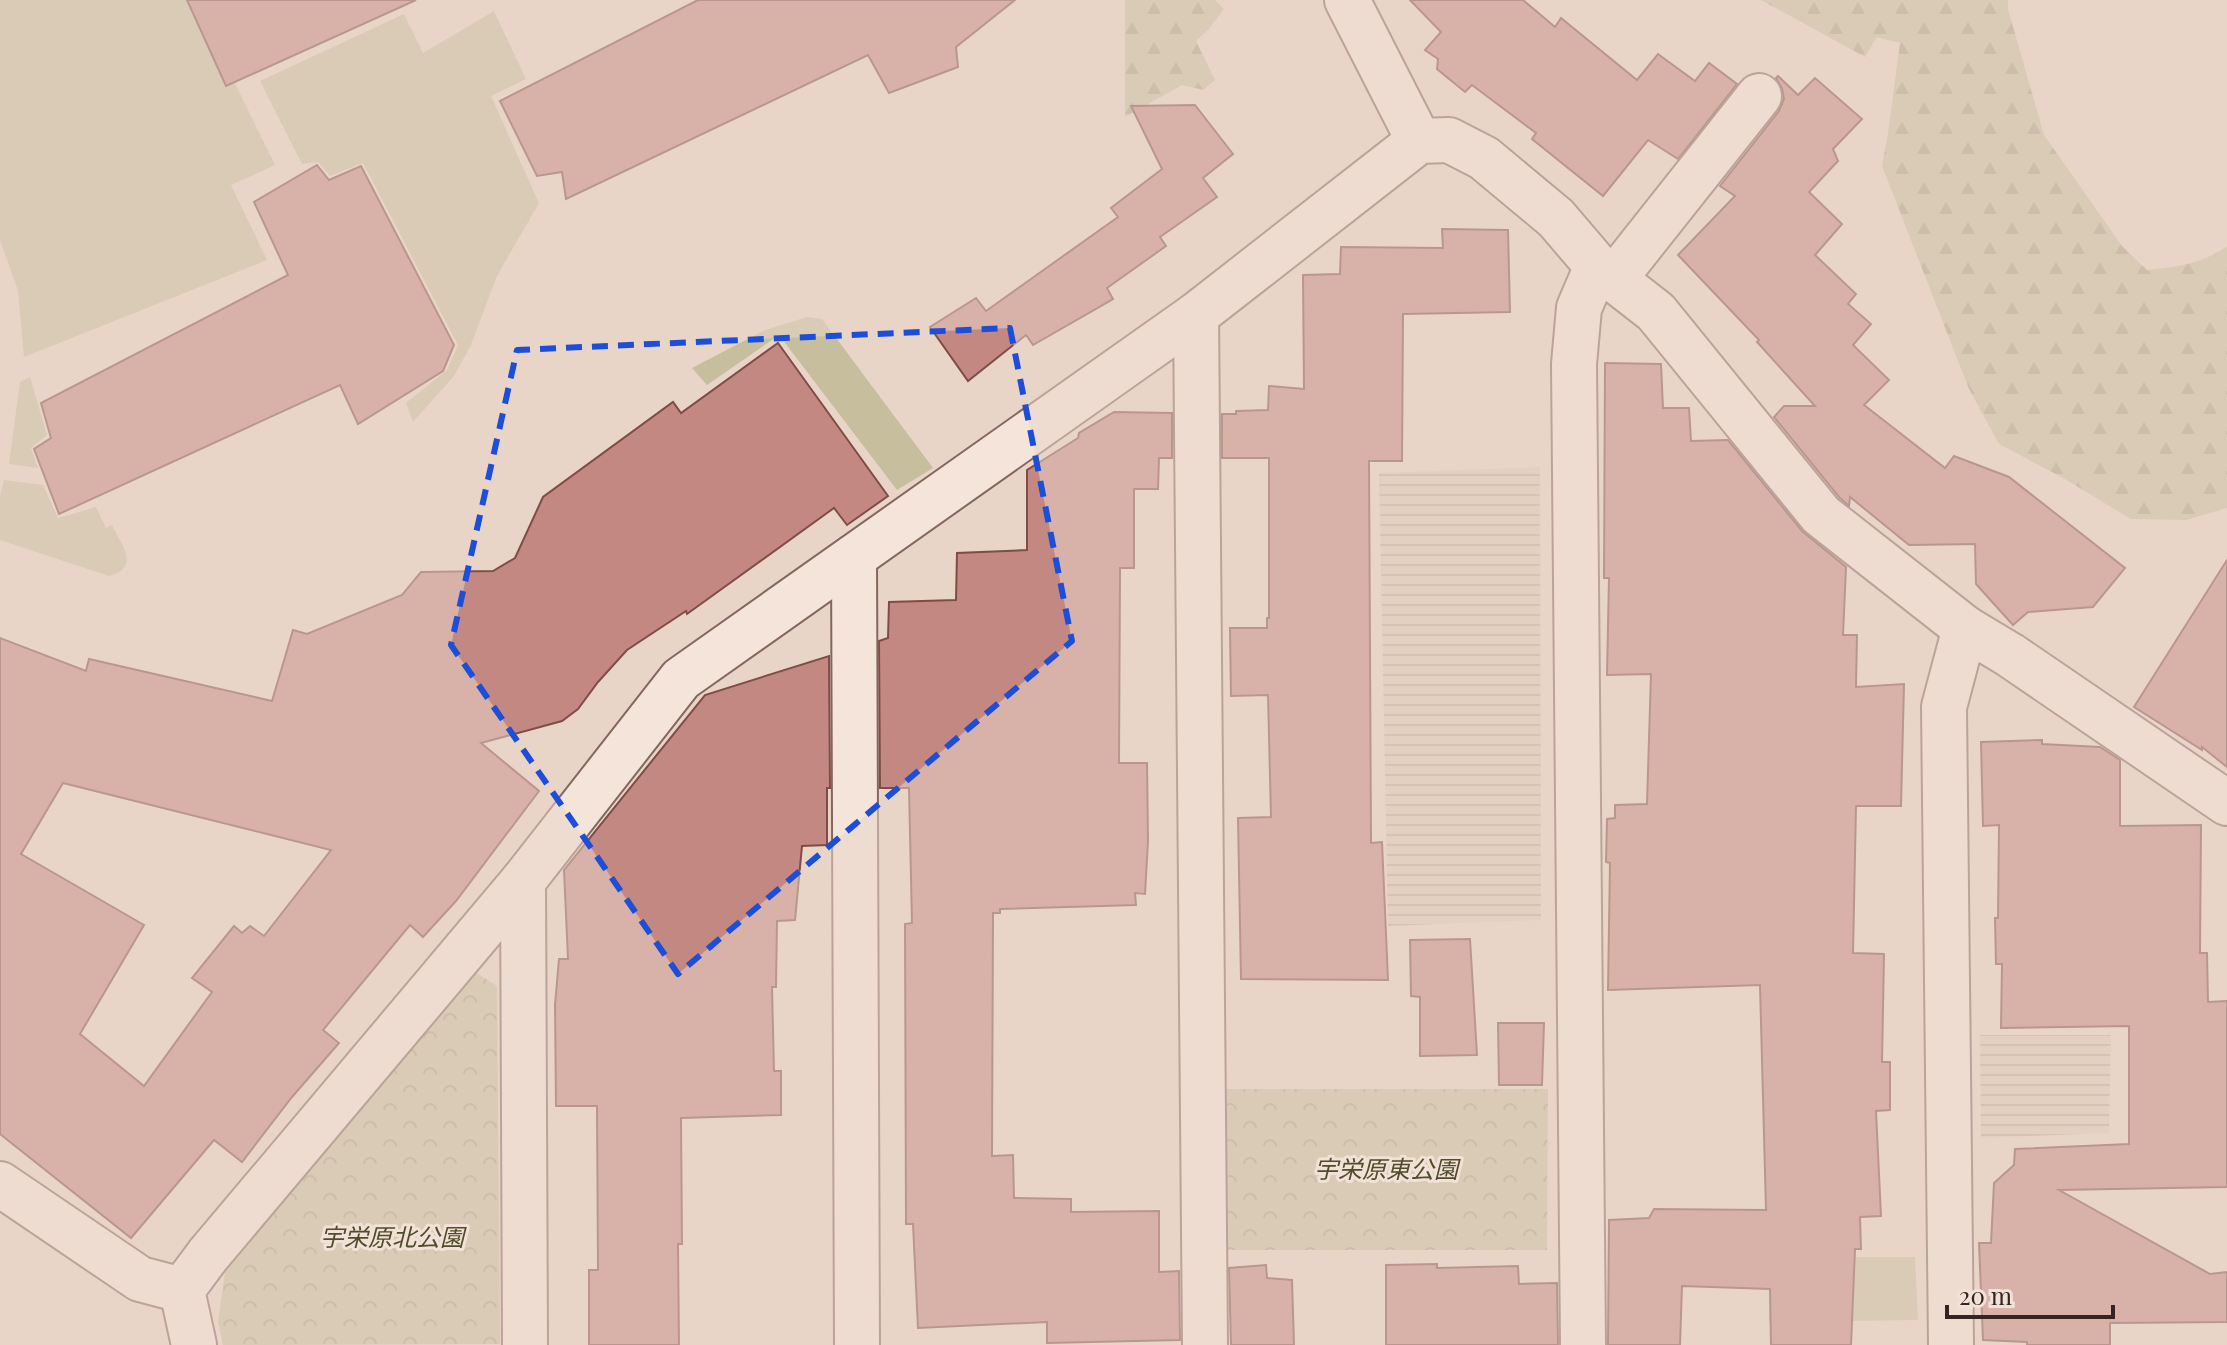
<svg xmlns="http://www.w3.org/2000/svg" width="2227" height="1345" font-family="'Playfair Display','Noto Sans JP',serif">
<style>
.farmland{fill:url(#farmland-rules)}
.green{fill:#c6be9d}
.forest{fill:url(#forest-firs)}
.park{fill:url(#park-crowns)}
.building{fill:#c38882;stroke:#804c47;stroke-width:2;fill-rule:evenodd}
.lines{fill:none;stroke-linecap:round;stroke-linejoin:round}
.minor-casing{stroke:#83675f;stroke-width:48}
.minor{stroke:#f5e4da;stroke-width:44}
.marked{fill:none;stroke:#1d4ed8;stroke-width:6;stroke-dasharray:16 10;stroke-linejoin:round}
.labels{text-anchor:middle;stroke-width:6;stroke-linejoin:round;paint-order:stroke}
.park-label{font-size:24px;font-style:italic;fill:#4f4d2a;stroke:#f2e1d6}
</style>
<defs>
<pattern id="farmland-rules" width="6" height="5" patternUnits="userSpaceOnUse" patternTransform="scale(2)"><rect width="6" height="5" fill="#decbb6"/><path d="M0 2.5h6" fill="none" stroke="#bfae9c"/></pattern>
<pattern id="forest-firs" width="22" height="20" patternUnits="userSpaceOnUse" patternTransform="scale(2)"><rect width="22" height="20" fill="#c6be9d"/><path d="M5 1l3.5 6h-7zM16 11l3.5 6h-7z" fill="#aba387"/></pattern>
<pattern id="park-crowns" width="20" height="18" patternUnits="userSpaceOnUse" patternTransform="scale(2)"><rect width="20" height="18" fill="#c6be9d"/><path d="M2 6a3 3 0 1 1 6 0M12 15a3 3 0 1 1 6 0" fill="none" stroke="#aba387"/></pattern>
</defs>
<rect width="100%" height="100%" fill="#e9d5c8"/>
<g class="farmland">
<polygon points="1540,467 1541,920 1388,926 1379,473"/>
<polygon points="1980,1035 2111,1035 2109,1133 1981,1138"/>
</g>
<g class="green">
<polygon points="0,0 194,0 275,165 231,185 267,260 24,357 18,291 0,240"/>
<polygon points="494,11 526,79 491,96 539,203 497,276 470,347 454,376 413,422 406,403 447,370 458,345 363,163 330,176 318,162 302,164 260,81 404,14 423,53"/>
<polygon points="807,317 822,319 933,468 897,490 779,335 707,385 692,368 765,330"/>
<polygon points="30,377 47,435 31,448 38,468 9,464 20,382"/>
<path d="M4,480L43,485L58,518L96,507L106,528L112,525C122,546 141,567 109,576L0,540V496Z"/>
<polygon points="1770,1257 1915,1257 1918,1320 1769,1322"/>
</g>
<g class="forest">
<polygon points="1125,0 1215,0 1224,9 1209,29 1196,41 1215,80 1203,90 1182,85 1125,117"/>
<path d="M1761,0H2008V9L2044,135L2122,246L2147,270C2176,267 2203,264 2227,246V508L2186,520L2131,519L2063,478L1999,444L1969,389L1882,166L1888,133L1900,43L1877,37L1865,57Z"/>
</g>
<g class="park">
<polygon points="475,972 497,986 500,1344 223,1345 218,1322 225,1272"/>
<polygon points="1224,1089 1548,1089 1547,1250 1227,1250"/>
</g>
<g class="building">
<polygon points="187,0 416,0 226,86"/>
<polygon points="698,0 1015,0 956,47 958,67 889,93 868,55 566,199 562,172 537,176 500,101"/>
<polygon points="1410,0 1523,0 1555,27 1561,18 1637,80 1658,54 1695,81 1709,63 1737,84 1678,159 1648,140 1603,196 1532,139 1536,133 1472,85 1465,92 1437,69 1438,59 1425,50 1441,32"/>
<polygon points="1778,76 1798,95 1815,78 1862,119 1833,149 1838,161 1809,192 1842,224 1815,255 1856,294 1848,304 1871,324 1853,345 1889,380 1864,405 1945,468 1954,456 2009,477 2125,568 2093,607 2028,612 2013,625 1976,584 1975,544 1909,545 1850,497 1849,506 1839,497 1774,417 1784,406 1815,406 1757,342 1759,340 1678,255 1735,196 1720,186 1779,111 1784,99 1782,88 1776,78"/>
<polygon points="1195,105 1233,154 1203,178 1217,197 1160,237 1166,246 1107,288 1113,299 1033,345 1026,335 968,381 930,327 976,298 986,311 1118,217 1111,208 1162,169 1131,106"/>
<polygon points="317,165 329,180 361,166 454,345 443,371 358,424 340,385 59,514 34,449 51,438 41,403 288,275 254,202"/>
<polygon points="1442,229 1508,230 1510,312 1403,314 1402,461 1369,461 1371,843 1382,842 1388,980 1241,979 1238,818 1271,817 1268,695 1231,696 1230,628 1267,628 1267,618 1269,618 1269,458 1222,458 1222,414 1236,414 1236,411 1268,410 1269,386 1304,389 1303,275 1340,274 1341,247 1443,248"/>
<path d="M778,343L888,496L847,525L834,508L687,614L686,611L627,650L598,682L578,709L562,721L481,743L539,791L456,901L423,937L410,925L323,1030L339,1043L292,1097L242,1162L214,1140L131,1238L0,1134V638L86,671L89,659L272,701L293,630L307,634L402,595L421,572L493,571L515,558L543,497L673,402L681,413ZM63,783L331,850L264,936L250,926L242,933L234,926L192,978L212,992L144,1086L80,1034L144,925L21,854Z"/>
<polygon points="1605,363 1661,364 1663,408 1689,408 1691,441 1728,440 1802,531 1846,567 1843,635 1857,635 1856,687 1904,684 1901,806 1856,806 1853,953 1884,954 1882,1062 1890,1062 1890,1110 1876,1111 1881,1216 1860,1217 1861,1249 1855,1249 1851,1345 1771,1345 1770,1289 1682,1286 1680,1345 1608,1345 1609,1220 1649,1218 1654,1209 1766,1210 1760,985 1608,990 1610,863 1606,862 1607,819 1615,818 1615,805 1647,804 1651,674 1607,675 1609,578 1604,578"/>
<polygon points="1114,412 1172,413 1172,458 1159,458 1158,489 1134,489 1134,568 1120,568 1119,763 1147,763 1148,841 1145,894 1135,893 1136,905 1000,909 1000,913 993,913 992,1156 1013,1155 1014,1198 1071,1199 1071,1212 1159,1211 1159,1272 1179,1271 1180,1340 1047,1343 1047,1322 918,1328 913,1224 906,1224 905,924 912,923 909,788 880,788 879,641 888,638 889,602 956,600 957,553 1027,550 1027,470 1078,438 1079,433"/>
<polygon points="2227,560 2227,767 2202,747 2202,750 2134,707"/>
<polygon points="829,656 830,788 827,788 827,845 802,846 795,920 777,921 776,987 772,987 774,1071 781,1071 781,1115 681,1118 682,1244 678,1244 679,1345 589,1345 589,1270 598,1270 597,1106 556,1106 555,1005 559,959 568,959 564,870 705,695"/>
<polygon points="2042,740 2042,744 2100,747 2120,760 2120,826 2201,825 2200,953 2207,953 2208,1002 2227,1001 2227,1187 2059,1190 2210,1274 2227,1272 2227,1322 2110,1323 2110,1345 2027,1345 2027,1342 1983,1340 1979,1243 1991,1243 1994,1183 2014,1165 2015,1149 2129,1144 2129,1026 2001,1028 2002,964 1996,964 1995,918 1998,918 1999,825 1983,826 1981,742"/>
<polygon points="1470,939 1477,1055 1420,1056 1420,997 1411,996 1410,940"/>
<polygon points="1498,1023 1544,1023 1542,1085 1499,1085"/>
<polygon points="1437,1264 1437,1268 1518,1266 1519,1284 1557,1283 1558,1345 1386,1345 1386,1265"/>
<polygon points="1266,1265 1267,1278 1292,1280 1294,1345 1231,1345 1229,1268"/>
</g>
<g class="lines">
<g class="minor-casing">
<g id="minor">
<polyline points="1347,0 1419,141"/>
<polyline points="1614,279 1759,96"/>
<polyline points="1196,315 1205,1345"/>
<polyline points="854,557 857,1345"/>
<polyline points="523,881 525,1345"/>
<polyline points="0,1184 140,1279 182,1290"/>
<polyline points="194,1345 182,1290 208,1255 523,881 681,679 1196,315 1419,141 1449,140 1484,158 1556,218 1597,266 1656,312 1821,515 1965,628 2010,655 2227,803"/>
<polyline points="1583,1345 1574,364 1579,308 1597,266"/>
<polyline points="1951,1345 1944,707 1965,628"/>
</g>
</g>
<use href="#minor" class="minor"/>
</g>
<path d="M0 0H2227V1345H0ZM1010,328L1072,641L678,974L451,645L517,350Z" fill="#e9d5c8" fill-opacity=".55" fill-rule="evenodd"/>
<path class="marked" d="M1010,328L1072,641L678,974L451,645L517,350Z"/>
<g class="labels">
<g class="park-label">
<text x="1386" y="1178">宇栄原東公園</text>
<text x="392" y="1246">宇栄原北公園</text>
</g>
</g>
<path d="M1947 1305v12h166v-12" fill="none" stroke="#352421" stroke-width="4"/>
<text x="1959" y="1305" font-size="24" fill="#352421" stroke="#f2e1d6" stroke-width="6" paint-order="stroke">20 m</text>
</svg>
